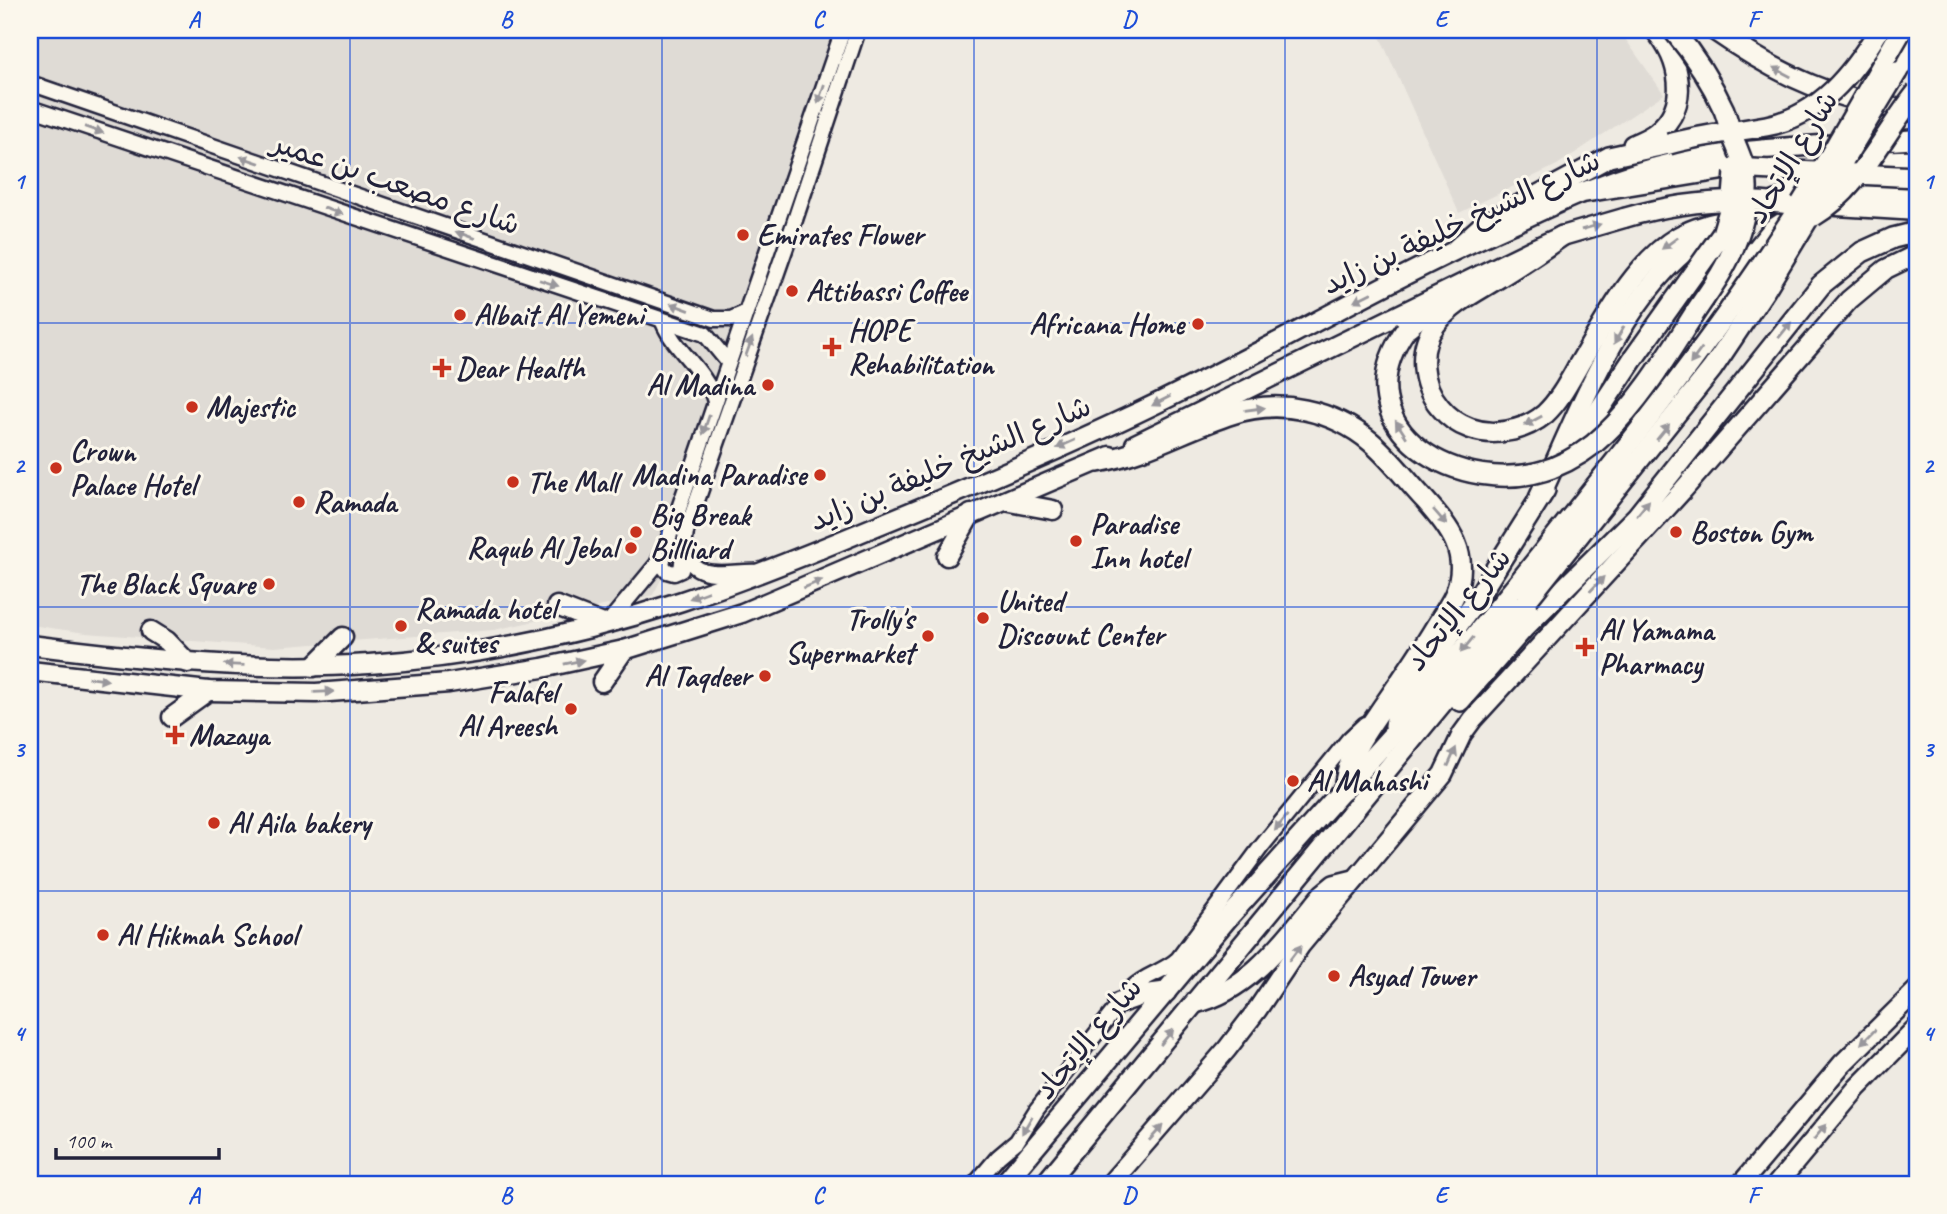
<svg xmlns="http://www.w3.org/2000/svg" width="1947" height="1214" font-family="Caveat,'Playpen Sans Arabic',sans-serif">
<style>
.built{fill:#dfdbd5}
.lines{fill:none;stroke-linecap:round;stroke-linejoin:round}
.minor-casing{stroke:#22223b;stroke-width:19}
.major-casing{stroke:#22223b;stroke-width:23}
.highway-casing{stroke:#22223b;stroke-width:24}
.minor{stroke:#fbf7ec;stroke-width:14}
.major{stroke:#fbf7ec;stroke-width:18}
.highway{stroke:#fbf7ec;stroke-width:19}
.major-bridge-casing{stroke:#22223b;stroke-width:23;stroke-linecap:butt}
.highway-bridge-casing{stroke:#22223b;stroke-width:24;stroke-linecap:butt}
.major-bridge{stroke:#fbf7ec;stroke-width:18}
.highway-bridge{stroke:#fbf7ec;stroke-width:19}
.oneway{fill:#99979c}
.grid{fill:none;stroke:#1d4ed8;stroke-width:2;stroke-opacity:0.55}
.poi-dot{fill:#c8321e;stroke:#fbf7ec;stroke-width:2.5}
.labels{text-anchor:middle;stroke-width:6;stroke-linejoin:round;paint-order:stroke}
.street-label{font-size:30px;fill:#22223b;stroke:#fbf7ec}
.poi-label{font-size:30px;font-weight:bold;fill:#22223b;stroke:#fbf7ec;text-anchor:start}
.neatline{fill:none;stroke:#1d4ed8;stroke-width:2.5}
.grid-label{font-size:23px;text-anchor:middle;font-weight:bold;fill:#1d4ed8}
</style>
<rect width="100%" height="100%" fill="#eeeae2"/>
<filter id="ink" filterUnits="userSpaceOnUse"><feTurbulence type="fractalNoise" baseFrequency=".0143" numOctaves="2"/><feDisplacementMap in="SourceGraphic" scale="14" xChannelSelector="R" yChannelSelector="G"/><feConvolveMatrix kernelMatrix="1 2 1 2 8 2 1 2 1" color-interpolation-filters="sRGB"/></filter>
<g filter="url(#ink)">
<g class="built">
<polygon points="30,30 848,30 673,556 653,595 494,630 274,647 86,633 30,625"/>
<polygon points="1377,30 1619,30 1664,94 1557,165 1459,213"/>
</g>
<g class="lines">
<g class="minor-casing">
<g id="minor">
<polyline points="30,83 714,319 731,319 745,313"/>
<polyline points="30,108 705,334 728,362"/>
<path d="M663,322C675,351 705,370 715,401"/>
<path d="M685,552C696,584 732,570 758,572"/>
<polyline points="664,554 662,565 667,571 674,573 681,570 686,532 787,244 858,30"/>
<polyline points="608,623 657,564 665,549 843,30"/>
<path d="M975,1184L998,1157L1017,1141L1037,1109L1132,988C1146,974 1164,972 1178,959L1261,847L1349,739L1365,724"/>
</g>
</g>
<g class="major-casing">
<g id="major">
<polyline points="1821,205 1917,211"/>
<polyline points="1135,444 1531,250 1562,236 1624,218"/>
<polyline points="1005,501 1053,510"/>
<polyline points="947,556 971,514"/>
<polyline points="557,606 603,624"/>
<polyline points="151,631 167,641 188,663"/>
<path d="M30,645C142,659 255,672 369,664C474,657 582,634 682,601C745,580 807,555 869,529C955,494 1041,458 1126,418C1256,358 1379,283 1510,225C1556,204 1601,182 1649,169C1736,145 1828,146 1917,139"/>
<polyline points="313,667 343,637"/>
<polyline points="30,671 208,691 316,693 449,683 542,668 624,650 742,613 1110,456"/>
<polyline points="602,682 624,650"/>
<polyline points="172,717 208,691"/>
<polyline points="1110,1184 1227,1049 1257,1010 1300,946 1443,774 1462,734 1473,719 1683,490 1849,300 1886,269 1917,254"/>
<polyline points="1741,1184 1842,1064 1917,990"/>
<polyline points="1777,1184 1857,1088 1917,1027"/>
</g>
</g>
<g class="highway-casing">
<g id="highway">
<path d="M1714,30C1783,78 1834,100 1917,112"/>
<polyline points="1897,72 1917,39"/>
<path d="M1633,145C1641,141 1650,138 1657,132C1691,105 1680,59 1655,30"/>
<polyline points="1856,166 1883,161 1917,160"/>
<polyline points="1580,193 1726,169"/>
<polyline points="1832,193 1917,193"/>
<path d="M1562,236C1542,250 1521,264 1500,277C1478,291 1452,303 1436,324C1417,348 1421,385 1440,407C1456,427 1482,436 1507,431C1520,429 1534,423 1545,414C1559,401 1569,382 1578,366C1604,323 1634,263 1678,237C1695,227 1715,223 1734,219"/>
<polyline points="1456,249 1484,224 1609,157 1669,144"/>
<polyline points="1406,329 1432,307 1456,293"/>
<polyline points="1692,330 1773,229 1793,216"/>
<polyline points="1566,460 1633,359"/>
<path d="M1098,462C1147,453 1185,429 1232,414C1279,398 1333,410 1371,442C1391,459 1407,481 1425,500C1450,528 1471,554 1455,594C1450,605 1443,615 1436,626C1420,653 1402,679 1384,705C1365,733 1347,755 1344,790"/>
<path d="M1539,498C1578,415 1621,295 1698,241C1735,215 1779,202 1819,182"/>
<polyline points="1460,701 1524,628 1637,516 1821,285 1862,252 1893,238 1917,232"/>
<polyline points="1395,726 1397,712 1401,704 1474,603 1545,490"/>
<polyline points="1119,1003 1142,995 1166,992"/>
<path d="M1195,1003C1252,990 1287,936 1323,894L1334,885L1354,880"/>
<polyline points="1004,1184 1226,920 1394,733 1511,592"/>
<polyline points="1045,1184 1528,599"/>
</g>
</g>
<use href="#minor" class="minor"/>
<use href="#major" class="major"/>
<use href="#highway" class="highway"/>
<g class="major-bridge-casing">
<path id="major-bridge" d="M1624,218C1678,202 1730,197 1786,204"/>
</g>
<g class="highway-bridge-casing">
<g id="highway-bridge">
<path d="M1669,144C1701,135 1734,132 1766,126C1820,116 1853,73 1879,30"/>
<polyline points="1733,168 1917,177"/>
<path d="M1814,216C1860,189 1884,133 1917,92"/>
<path d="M1406,329C1336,430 1463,501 1552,468C1572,460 1590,449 1605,434C1642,399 1669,353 1696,311C1710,290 1725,270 1734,247C1741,230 1747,209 1747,191C1748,173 1742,160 1736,145C1731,134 1728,121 1724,110C1711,81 1693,54 1673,30"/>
<polyline points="1633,359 1722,234 1733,197 1735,172"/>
<path d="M1511,592C1608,470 1707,350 1792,218C1831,157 1866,92 1902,30"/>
<polyline points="1528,599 1712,369 1765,290 1897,72"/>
</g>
</g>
<use href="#major-bridge" class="major-bridge"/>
<use href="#highway-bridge" class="highway-bridge"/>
</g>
<defs><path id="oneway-solid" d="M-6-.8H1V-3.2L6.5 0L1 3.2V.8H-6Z" transform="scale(1.75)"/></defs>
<g class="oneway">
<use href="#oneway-solid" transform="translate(1782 72) rotate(-152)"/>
<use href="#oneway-solid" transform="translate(821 94) rotate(109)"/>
<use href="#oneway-solid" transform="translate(94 130) rotate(19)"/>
<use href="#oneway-solid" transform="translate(250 160) rotate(-161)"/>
<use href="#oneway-solid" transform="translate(333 211) rotate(19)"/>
<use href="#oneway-solid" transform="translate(1591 227) rotate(-16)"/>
<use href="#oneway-solid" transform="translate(465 235) rotate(-160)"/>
<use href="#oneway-solid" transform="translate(1670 243) rotate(144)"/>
<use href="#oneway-solid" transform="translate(549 283) rotate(18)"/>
<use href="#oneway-solid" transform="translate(1363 297) rotate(153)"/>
<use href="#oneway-solid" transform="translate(680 307) rotate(-160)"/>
<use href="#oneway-solid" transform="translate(1785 330) rotate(-51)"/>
<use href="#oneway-solid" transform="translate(1619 335) rotate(119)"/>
<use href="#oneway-solid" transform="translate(749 347) rotate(-70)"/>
<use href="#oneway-solid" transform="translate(1696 356) rotate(126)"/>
<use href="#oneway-solid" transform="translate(1161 401) rotate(153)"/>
<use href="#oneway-solid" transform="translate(1255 409) rotate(-8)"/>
<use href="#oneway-solid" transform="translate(1533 421) rotate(151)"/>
<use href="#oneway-solid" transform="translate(706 425) rotate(109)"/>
<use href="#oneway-solid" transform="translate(1401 429) rotate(-123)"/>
<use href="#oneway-solid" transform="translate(1663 432) rotate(-51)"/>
<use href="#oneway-solid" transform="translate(1066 444) rotate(156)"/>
<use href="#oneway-solid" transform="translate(1643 508) rotate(-51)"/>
<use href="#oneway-solid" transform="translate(1440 517) rotate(49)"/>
<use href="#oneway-solid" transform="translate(813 584) rotate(-23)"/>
<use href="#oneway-solid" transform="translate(1597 584) rotate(-47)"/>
<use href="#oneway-solid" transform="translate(699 595) rotate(160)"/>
<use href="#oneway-solid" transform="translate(1467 645) rotate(129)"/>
<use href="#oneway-solid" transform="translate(574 662) rotate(-12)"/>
<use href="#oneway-solid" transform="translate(234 665) rotate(-178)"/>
<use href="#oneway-solid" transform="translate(98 679) rotate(7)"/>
<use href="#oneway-solid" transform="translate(324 692) rotate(-2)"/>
<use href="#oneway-solid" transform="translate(1452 757) rotate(-66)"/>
<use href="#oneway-solid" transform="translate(1281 823) rotate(129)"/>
<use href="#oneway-solid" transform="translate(1295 953) rotate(-53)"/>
<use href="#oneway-solid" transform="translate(1167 1037) rotate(-50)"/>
<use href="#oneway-solid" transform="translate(1868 1037) rotate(135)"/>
<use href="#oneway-solid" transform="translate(1027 1125) rotate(120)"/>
<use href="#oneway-solid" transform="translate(1820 1132) rotate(-50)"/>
<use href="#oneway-solid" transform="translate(1156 1133) rotate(-48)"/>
</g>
</g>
<path class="grid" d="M350,30V1184M662,30V1184M974,30V1184M1285,30V1184M1597,30V1184M30,323H1917M30,607H1917M30,891H1917"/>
<g class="poi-dot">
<circle cx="743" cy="235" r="7"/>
<circle cx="792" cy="291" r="7"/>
<circle cx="460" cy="315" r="7"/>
<circle cx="1198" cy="324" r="7"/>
<path d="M828.5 336.5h7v7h7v7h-7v7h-7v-7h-7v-7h7z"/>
<path d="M438.5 357.5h7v7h7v7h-7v7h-7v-7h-7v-7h7z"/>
<circle cx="768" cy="385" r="7"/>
<circle cx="192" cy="407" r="7"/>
<circle cx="56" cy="468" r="7"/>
<circle cx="820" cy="475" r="7"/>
<circle cx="513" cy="482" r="7"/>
<circle cx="299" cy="502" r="7"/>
<circle cx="636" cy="532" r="7"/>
<circle cx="1676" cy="532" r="7"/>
<circle cx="1076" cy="541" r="7"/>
<circle cx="631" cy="548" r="7"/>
<circle cx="269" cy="584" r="7"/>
<circle cx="983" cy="618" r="7"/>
<circle cx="401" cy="626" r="7"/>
<circle cx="928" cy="636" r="7"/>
<path d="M1581.5 636.5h7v7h7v7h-7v7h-7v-7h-7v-7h7z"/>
<circle cx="765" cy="676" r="7"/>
<circle cx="571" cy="709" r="7"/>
<path d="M171.5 724.5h7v7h7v7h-7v7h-7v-7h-7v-7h7z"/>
<circle cx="1293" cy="781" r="7"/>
<circle cx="214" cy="823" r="7"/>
<circle cx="103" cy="935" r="7"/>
<circle cx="1334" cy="976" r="7"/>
</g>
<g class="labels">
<g class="street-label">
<text transform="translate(1792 157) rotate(-59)" y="10">شارع الإتحاد</text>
<text transform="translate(396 183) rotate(19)" y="10">شارع مصعب بن عمير</text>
<text transform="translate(1461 222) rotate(-25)" y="10">شارع الشيخ خليفة بن زايد</text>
<text transform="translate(950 463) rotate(-23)" y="10">شارع الشيخ خليفة بن زايد</text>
<text transform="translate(1458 609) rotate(-51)" y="10">شارع الإتحاد</text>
<text transform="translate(1088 1038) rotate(-50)" y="10">شارع الإتحاد</text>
</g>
<g class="poi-label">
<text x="757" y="245">Emirates Flower</text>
<text x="806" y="301">Attibassi Coffee</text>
<text x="474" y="325">Albait Al Yemeni</text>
<text x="1184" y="334" text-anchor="end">Africana Home</text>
<text x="848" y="340">HOPE<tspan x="848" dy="34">Rehabilitation</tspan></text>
<text x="456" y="378">Dear Health</text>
<text x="754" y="395" text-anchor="end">Al Madina</text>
<text x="206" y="417">Majestic</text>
<text x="70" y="461">Crown<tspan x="70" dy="34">Palace Hotel</tspan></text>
<text x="806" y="485" text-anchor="end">Madina Paradise</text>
<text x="527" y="492">The Mall</text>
<text x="313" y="512">Ramada</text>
<text x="650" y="525">Big Break<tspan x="650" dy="34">Billliard</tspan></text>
<text x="1090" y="534">Paradise<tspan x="1090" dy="34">Inn hotel</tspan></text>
<text x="1690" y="542">Boston Gym</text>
<text x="617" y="558" text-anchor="end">Raqub Al Jebal</text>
<text x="255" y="594" text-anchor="end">The Black Square</text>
<text x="997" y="611">United<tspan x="997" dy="34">Discount Center</tspan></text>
<text x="415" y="619">Ramada hotel<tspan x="415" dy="34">&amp; suites</tspan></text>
<text x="914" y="629" text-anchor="end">Trolly's<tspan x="914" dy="34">Supermarket</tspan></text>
<text x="1599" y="640">Al Yamama<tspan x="1599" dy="34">Pharmacy</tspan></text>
<text x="751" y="686" text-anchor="end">Al Taqdeer</text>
<text x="557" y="702" text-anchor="end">Falafel<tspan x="557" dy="34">Al Areesh</tspan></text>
<text x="189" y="745">Mazaya</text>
<text x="1307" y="791">Al Mahashi</text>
<text x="228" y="833">Al Aila bakery</text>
<text x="117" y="945">Al Hikmah School</text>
<text x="1348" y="986">Asyad Tower</text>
</g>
</g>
<rect width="1947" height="1214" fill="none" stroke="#fbf7ec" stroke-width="77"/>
<path d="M56 1148v10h163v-10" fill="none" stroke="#22223b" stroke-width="3.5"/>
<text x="66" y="1148" font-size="21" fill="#22223b" stroke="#fbf7ec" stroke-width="5" paint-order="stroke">100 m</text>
<rect x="38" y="38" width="1871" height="1138" class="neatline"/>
<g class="grid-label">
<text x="194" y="27">A</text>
<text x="506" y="27">B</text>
<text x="818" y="27">C</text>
<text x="1129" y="27">D</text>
<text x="1441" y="27">E</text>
<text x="1753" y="27">F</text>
<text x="19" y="189">1</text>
<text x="1928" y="189">1</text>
<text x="19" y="473">2</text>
<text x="1928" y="473">2</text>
<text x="19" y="757">3</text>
<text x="1928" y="757">3</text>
<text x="19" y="1041">4</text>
<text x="1928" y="1041">4</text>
<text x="194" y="1203">A</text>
<text x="506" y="1203">B</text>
<text x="818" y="1203">C</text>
<text x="1129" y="1203">D</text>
<text x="1441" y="1203">E</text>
<text x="1753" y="1203">F</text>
</g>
</svg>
